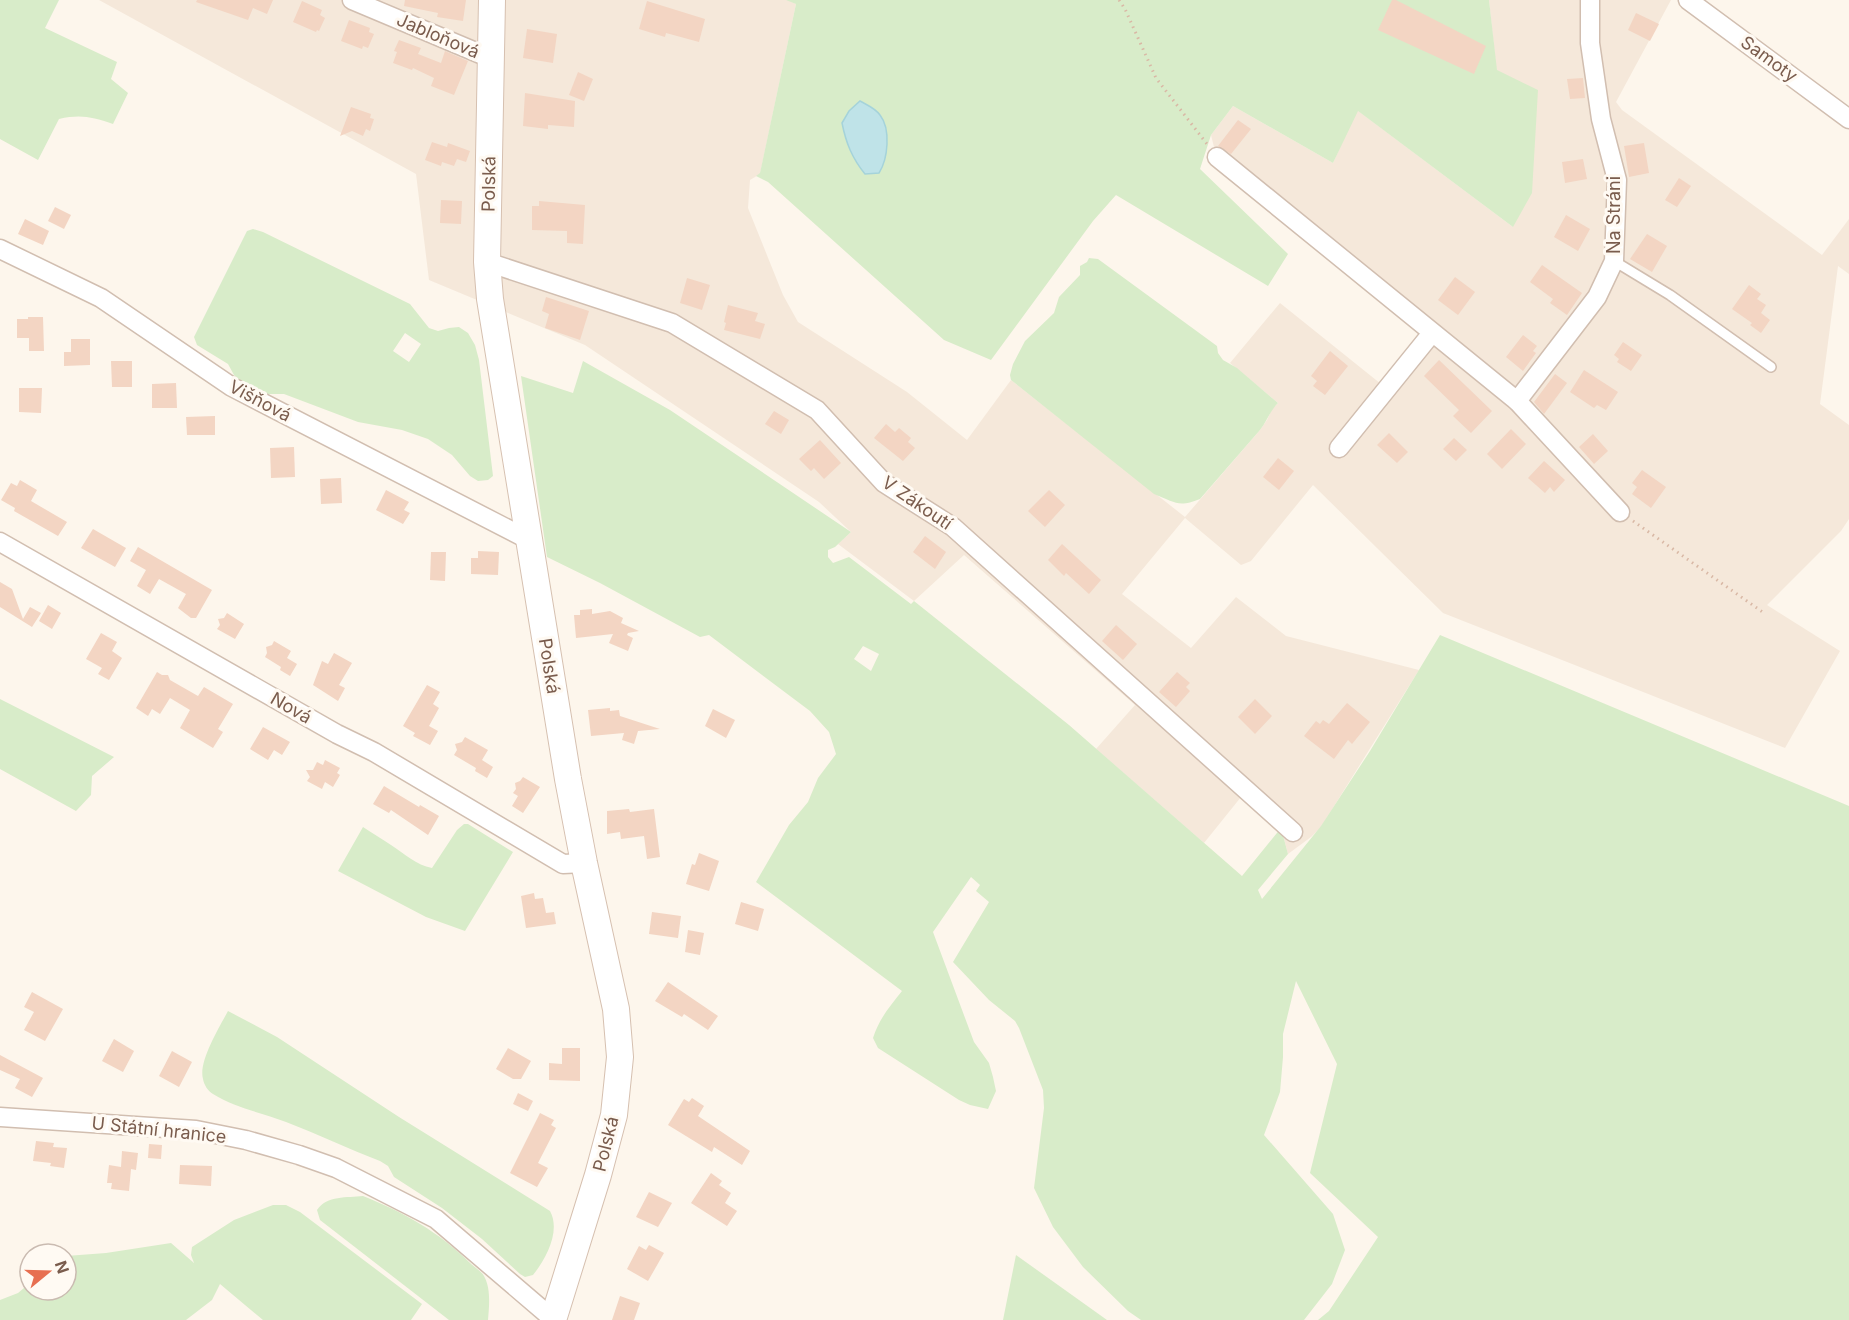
<svg xmlns="http://www.w3.org/2000/svg" width="1849" height="1320" font-family="Inter,sans-serif">
<style>
.residential{fill:#f5e8da}
.green{fill:#d8ecc9;fill-rule:evenodd}
.water{fill:#bfe3e8;stroke:#a5d3da;stroke-width:1.5}
.building{fill:#f3d5c3}
.lines{fill:none;stroke-linecap:round;stroke-linejoin:round}
.lane-casing{stroke:#d1beb0;stroke-width:12}
.street-casing{stroke:#d1beb0;stroke-width:21}
.secondary-casing{stroke:#d6c0b0;stroke-width:28}
.path{stroke:#d9b8a5;stroke-width:3;stroke-dasharray:1.5 4.5;stroke-linecap:butt}
.lane{stroke:#fff;stroke-width:9}
.street{stroke:#fff;stroke-width:18}
.secondary{stroke:#fff;stroke-width:26}
.labels{text-anchor:middle;stroke-width:6;stroke-linejoin:round;paint-order:stroke}
.street-label{font-size:18px;fill:#7a5c4d;stroke:#fffaf3}
</style>
<rect width="100%" height="100%" fill="#fdf6ec"/>
<polygon class="residential" points="99,0 788,0 796,4 760,174 750,180 748,208 783,295 798,322 907,392 967,440 1011,380 1185,517 1260,430 1267,420 1272,409 1278,403 1230,363 1280,303 1391,392 1442,331 1215,151 1211,135 1233,106 1333,163 1357,110 1513,227 1489,0 1671,0 1616,102 1622,110 1822,255 1849,219 1849,274 1838,266 1820,404 1849,425 1849,519 1841,531 1767,605 1840,651 1785,748 1443,613 1313,485 1251,561 1241,565 1185,518 1122,594 1191,648 1236,597 1286,636 1419,670 1321,827 1311,837 1288,854 1281,828 1241,797 1204,843 1096,749 1135,705 964,555 914,601 838,544 851,532 819,502 585,345 429,280 416,174"/>
<g class="green">
<path d="M0,0H59L45,28L117,62L111,79L128,93L113,124C92,117 81,114 59,119L38,160L0,139Z"/>
<polygon points="786,0 1489,0 1497,70 1538,90 1532,193 1513,227 1358,111 1333,163 1233,106 1211,135 1200,169 1288,254 1268,286 1116,195 1093,221 991,360 944,340 768,182 756,176 760,173 796,4"/>
<path d="M253,229L263,232L410,304L429,328L438,331L449,328L459,327L468,333L475,345L479,360L493,476L488,480L478,481L470,476L452,455L428,439L402,430L358,422L284,394H256L245,388L234,375L228,364L197,345L194,337L247,231ZM405,333L421,344L409,362L393,351Z"/>
<path d="M1089,258L1098,259L1217,346L1218,353L1223,360L1237,368L1278,403C1270,411 1267,421 1260,430L1200,499C1178,508 1175,502 1154,494L1011,380L1010,375L1013,364L1025,341L1054,313L1059,297L1080,275V266L1087,262Z"/>
<path d="M583,361L670,410L851,532L835,547L828,550V557L833,563L849,557L911,604L914,601L1069,725L1242,876L1281,828L1288,854L1258,890L1262,899L1321,826L1370,751L1440,635L1849,806V1320H1318L1329,1311L1378,1237L1310,1173L1337,1064L1296,981L1283,1034V1057L1280,1092L1264,1135L1333,1214L1345,1250L1332,1284L1304,1320H1141L1128,1311L1083,1267L1053,1227L1034,1188L1044,1108L1043,1090L1019,1028L1015,1021L989,1000L953,962L989,902L976,891L980,885L971,877L933,932L974,1042L989,1063L993,1077L996,1091L988,1109L970,1105L959,1100L878,1048L873,1038C879,1019 890,1006 902,991L756,882L789,825L808,802L818,778L836,754L829,732L810,711L709,635L700,637L600,583L547,557L521,376L573,393ZM863,646L879,654L871,671L854,659Z"/>
<polygon points="0,699 114,757 92,776 91,795 76,811 0,769"/>
<path d="M464,824H468L513,852L465,931L426,917L338,871L363,827C372,833 382,839 391,845C405,854 416,865 432,868L457,830Z"/>
<path d="M228,1011L277,1037L399,1117L550,1211C561,1231 546,1259 533,1275L525,1277L520,1274L482,1239L442,1208L394,1177L388,1166L380,1161C348,1149 318,1134 286,1122C262,1113 236,1108 213,1094C208,1091 204,1085 203,1079C198,1062 220,1026 228,1011Z"/>
<path d="M363,1196C403,1212 439,1232 469,1262C474,1267 483,1272 485,1278C491,1290 489,1308 488,1320H449L320,1220L317,1210C327,1195 347,1198 363,1196Z"/>
<polygon points="273,1205 286,1205 300,1212 422,1304 411,1320 263,1320 220,1284 212,1300 186,1320 0,1320 0,1300 18,1293 30,1283 30,1290 66,1290 66,1256 106,1253 171,1243 194,1263 191,1255 192,1247 234,1220"/>
<polygon points="1016,1255 1107,1320 1003,1320"/>
</g>
<path class="water" d="M860,101C867,105 875,108 880,115C891,129 888,159 879,173L865,174C852,158 846,143 842,123L849,111Z"/>
<g class="building">
<polygon points="197,0 273,0 267,14 253,8 248,20 196,2"/>
<polygon points="405,0 466,0 463,21 437,17 438,13 404,6"/>
<polygon points="1392,0 1396,0 1486,46 1474,74 1378,30"/>
<polygon points="302,1 322,10 320,15 325,18 319,31 317,30 316,32 293,22"/>
<polygon points="647,1 705,19 699,42 666,33 665,37 639,29"/>
<polygon points="1636,13 1659,24 1650,41 1628,30"/>
<polygon points="349,20 370,28 369,32 374,34 368,48 363,46 362,49 341,41"/>
<polygon points="527,29 557,34 553,63 523,58"/>
<polygon points="399,40 421,48 418,54 441,63 445,51 468,61 454,95 431,86 434,78 413,68 412,70 393,63 397,52 394,51"/>
<polygon points="578,72 593,79 584,101 569,95"/>
<polygon points="1583,78 1585,98 1570,99 1567,79"/>
<polygon points="525,93 575,101 574,127 548,125 548,129 523,126"/>
<polygon points="351,107 371,114 370,118 374,119 370,131 366,129 363,136 352,131 340,136"/>
<polygon points="1238,120 1251,129 1231,154 1218,146"/>
<polygon points="432,142 447,147 448,143 470,151 466,162 457,159 454,166 442,162 441,166 425,160"/>
<polygon points="1644,143 1649,173 1629,177 1624,146"/>
<polygon points="1583,159 1587,179 1565,183 1562,162"/>
<polygon points="1679,178 1691,186 1677,207 1665,200"/>
<polygon points="441,200 462,201 461,224 440,223"/>
<polygon points="539,201 585,205 583,244 567,243 567,231 532,230 532,206 539,206"/>
<polygon points="55,207 71,215 64,229 48,221"/>
<polygon points="1566,215 1590,229 1578,251 1554,237"/>
<polygon points="25,219 49,231 43,245 18,234"/>
<polygon points="1647,234 1667,246 1652,272 1630,259"/>
<polygon points="1542,265 1582,293 1567,315 1550,303 1553,299 1530,282"/>
<polygon points="1455,277 1475,292 1458,315 1438,300"/>
<polygon points="687,278 710,285 702,310 680,303"/>
<polygon points="1749,285 1761,294 1757,299 1766,305 1761,313 1770,320 1761,333 1750,325 1752,323 1732,309"/>
<polygon points="546,297 589,311 580,340 545,328 549,314 542,311"/>
<polygon points="728,305 758,313 755,321 765,324 760,339 724,330 726,323 724,322"/>
<polygon points="28,317 43,317 44,351 29,351 29,338 17,338 17,319 28,319"/>
<polygon points="1523,335 1537,346 1533,351 1536,353 1523,371 1506,357"/>
<polygon points="71,339 90,339 90,365 64,366 64,352 71,352"/>
<polygon points="1623,342 1642,355 1631,371 1617,362 1619,359 1614,355"/>
<polygon points="1330,351 1348,366 1325,395 1313,386 1317,381 1311,376"/>
<polygon points="1439,360 1492,411 1471,433 1453,416 1459,410 1424,376"/>
<polygon points="111,361 132,361 132,387 112,387"/>
<polygon points="1584,370 1618,392 1606,410 1597,405 1594,408 1570,392"/>
<polygon points="1555,374 1567,383 1544,414 1534,402"/>
<polygon points="176,383 177,408 152,408 152,384"/>
<polygon points="19,388 42,388 41,413 19,412"/>
<polygon points="774,411 789,420 781,434 765,424"/>
<polygon points="215,416 215,435 187,435 186,417"/>
<polygon points="886,424 895,432 899,428 911,438 908,442 915,448 903,461 874,438"/>
<polygon points="1511,429 1526,444 1502,469 1487,454"/>
<polygon points="1389,433 1408,452 1397,463 1377,445"/>
<polygon points="1593,434 1608,451 1594,464 1579,447"/>
<polygon points="1454,438 1467,450 1456,461 1443,449"/>
<polygon points="820,440 841,463 824,479 814,468 811,471 799,459"/>
<polygon points="294,447 295,477 271,478 270,448"/>
<polygon points="1278,458 1294,471 1279,490 1263,477"/>
<polygon points="1544,461 1565,480 1554,492 1550,487 1545,493 1528,478"/>
<polygon points="1642,470 1666,487 1651,508 1632,494 1637,487 1632,483"/>
<polygon points="341,478 342,503 321,504 320,479"/>
<polygon points="20,480 37,490 31,501 67,522 58,536 14,511 15,508 1,500 11,483 17,486"/>
<polygon points="386,490 409,502 404,510 410,513 403,524 376,510"/>
<polygon points="1049,490 1065,505 1045,527 1028,511"/>
<polygon points="93,529 126,548 115,567 81,548"/>
<polygon points="925,536 946,552 935,569 913,552"/>
<polygon points="1062,544 1101,580 1089,594 1066,573 1064,576 1048,560"/>
<polygon points="138,547 212,590 196,618 191,618 178,608 186,594 159,579 150,594 137,586 146,570 130,561"/>
<polygon points="478,551 499,552 498,575 471,574 471,558 478,558"/>
<polygon points="431,552 446,552 445,581 430,580"/>
<polygon points="0,582 12,589 23,619 30,607 41,613 32,627 0,607"/>
<polygon points="48,605 61,613 52,629 39,621"/>
<polygon points="592,609 592,614 610,611 623,618 621,623 639,631 628,633 627,635 633,638 628,651 609,643 613,634 576,638 574,615 580,615 580,610"/>
<polygon points="227,613 244,624 235,639 217,629 220,625 218,619 224,618"/>
<polygon points="1116,625 1137,644 1123,660 1102,641"/>
<polygon points="101,633 117,642 112,651 122,658 109,680 98,674 102,668 86,659"/>
<polygon points="274,641 291,651 287,658 297,664 290,676 280,670 281,667 265,657 267,653 266,647 272,645"/>
<polygon points="334,653 352,663 339,685 345,688 338,701 313,685 322,661 328,664"/>
<polygon points="157,672 162,675 168,675 170,680 198,696 204,687 233,704 218,729 223,732 213,748 180,728 190,710 170,698 160,714 152,709 148,716 136,708"/>
<polygon points="1177,672 1190,683 1186,687 1190,691 1176,707 1159,692"/>
<polygon points="427,685 440,692 433,704 439,708 429,726 438,731 430,745 413,736 415,733 403,726"/>
<polygon points="1255,699 1272,716 1255,734 1238,717"/>
<polygon points="1347,703 1370,722 1352,744 1348,740 1334,759 1304,736 1316,721 1320,724 1323,720 1329,724"/>
<polygon points="610,708 610,711 619,710 620,716 660,729 638,731 634,744 622,740 624,733 591,736 588,710"/>
<polygon points="713,709 735,720 726,738 705,726"/>
<polygon points="263,727 290,742 282,755 274,750 268,760 250,749"/>
<polygon points="465,737 488,750 482,760 493,767 487,778 475,771 476,768 454,755 457,750 455,744 462,742"/>
<polygon points="325,760 340,768 337,773 340,775 333,787 325,782 322,789 307,781 310,777 306,770 313,770 317,762 323,765"/>
<polygon points="523,777 540,787 523,813 512,806 518,796 513,793 516,789 515,783 520,781"/>
<polygon points="384,786 419,807 420,805 439,816 428,835 391,810 389,813 373,804"/>
<polygon points="629,809 630,812 654,809 660,857 647,859 644,836 621,839 620,832 607,834 607,811"/>
<polygon points="699,853 719,861 709,891 686,884 692,864 695,865"/>
<polygon points="534,893 535,899 543,898 546,913 554,912 556,924 526,928 521,896"/>
<polygon points="741,902 764,909 758,931 735,924"/>
<polygon points="652,912 681,916 678,938 649,934"/>
<polygon points="688,930 704,933 700,955 685,952"/>
<polygon points="668,982 718,1016 708,1030 684,1014 682,1017 655,1001"/>
<polygon points="32,992 63,1009 45,1041 24,1030 34,1012 24,1007"/>
<polygon points="114,1039 134,1051 123,1072 102,1061"/>
<polygon points="508,1048 531,1061 521,1079 513,1079 496,1069"/>
<polygon points="562,1048 580,1048 580,1081 549,1080 549,1063 562,1064"/>
<polygon points="172,1051 192,1062 179,1087 159,1076"/>
<polygon points="0,1055 43,1078 32,1097 15,1088 20,1079 0,1070"/>
<polygon points="518,1093 533,1101 528,1111 513,1104"/>
<polygon points="692,1098 704,1106 698,1116 750,1151 742,1165 714,1147 712,1152 668,1125 684,1099 689,1102"/>
<polygon points="540,1113 554,1120 551,1125 556,1128 538,1163 548,1168 537,1187 510,1173"/>
<polygon points="36,1141 54,1143 53,1147 67,1148 64,1168 50,1166 51,1163 33,1161"/>
<polygon points="149,1144 162,1145 161,1159 148,1158"/>
<polygon points="122,1151 138,1153 136,1170 131,1169 129,1191 111,1189 112,1183 107,1183 109,1165 121,1167"/>
<polygon points="180,1165 212,1166 211,1186 179,1184"/>
<polygon points="711,1173 722,1181 719,1185 731,1193 725,1203 737,1211 727,1226 691,1203"/>
<polygon points="649,1192 672,1203 658,1227 636,1217"/>
<polygon points="649,1245 664,1253 648,1281 627,1269 639,1246 646,1250"/>
<polygon points="620,1296 640,1303 634,1320 612,1320"/>
</g>
<g class="lines">
<g class="lane-casing">
<polyline id="lane" points="1614,261 1670,295 1771,367"/>
</g>
<g class="street-casing">
<g id="street">
<polyline points="352,0 490,58"/>
<polyline points="1688,0 1849,119"/>
<polyline points="1217,157 1517,401 1620,512"/>
<polyline points="0,249 101,298 232,387 529,540"/>
<polyline points="487,262 672,323 817,410 884,483 953,527 1293,832"/>
<polyline points="1517,401 1597,297 1614,261 1617,180 1601,119 1590,43 1590,0"/>
<polyline points="1339,448 1432,333"/>
<polyline points="0,542 337,734 374,752 563,864 584,863"/>
<polyline points="0,1117 196,1130 246,1140 299,1155 336,1168 436,1219 553,1319"/>
</g>
</g>
<g class="secondary-casing">
<polyline id="secondary" points="492,0 487,262 490,299 568,779 584,863 616,1009 620,1057 614,1115 598,1175 553,1320"/>
</g>
<g class="path">
<polyline points="1119,0 1125,9 1156,78 1207,144"/>
<polyline points="1633,521 1764,613"/>
</g>
<use href="#lane" class="lane"/>
<use href="#street" class="street"/>
<use href="#secondary" class="secondary"/>
</g>
<g class="labels">
<g class="street-label">
<text transform="translate(438 36) rotate(23)" y="6">Jabloňová</text>
<text transform="translate(1769 59) rotate(36)" y="6">Samoty</text>
<text transform="translate(489 184) rotate(-89)" y="6">Polská</text>
<text transform="translate(1614 215) rotate(-90)" y="6">Na Stráni</text>
<text transform="translate(260 401) rotate(28)" y="6">Višňová</text>
<text transform="translate(917 503) rotate(34)" y="6">V Zákoutí</text>
<text transform="translate(549 666) rotate(81)" y="6">Polská</text>
<text transform="translate(291 708) rotate(30)" y="6">Nová</text>
<text transform="translate(159 1130) rotate(6)" y="6">U Státní hranice</text>
<text transform="translate(606 1144) rotate(-76)" y="6">Polská</text>
</g>
</g>
<g transform="translate(48 1272) rotate(71)"><circle r="28" fill="#fffaf3" stroke="#cabbb1" stroke-width="1.5"/>
<path d="M0-4.5L10 22L0 15L-10 22Z" fill="#e76f51"/>
<text y="-9" font-size="16" font-weight="bold" text-anchor="middle" fill="#7a5c4d">N</text>
</g>
</svg>
